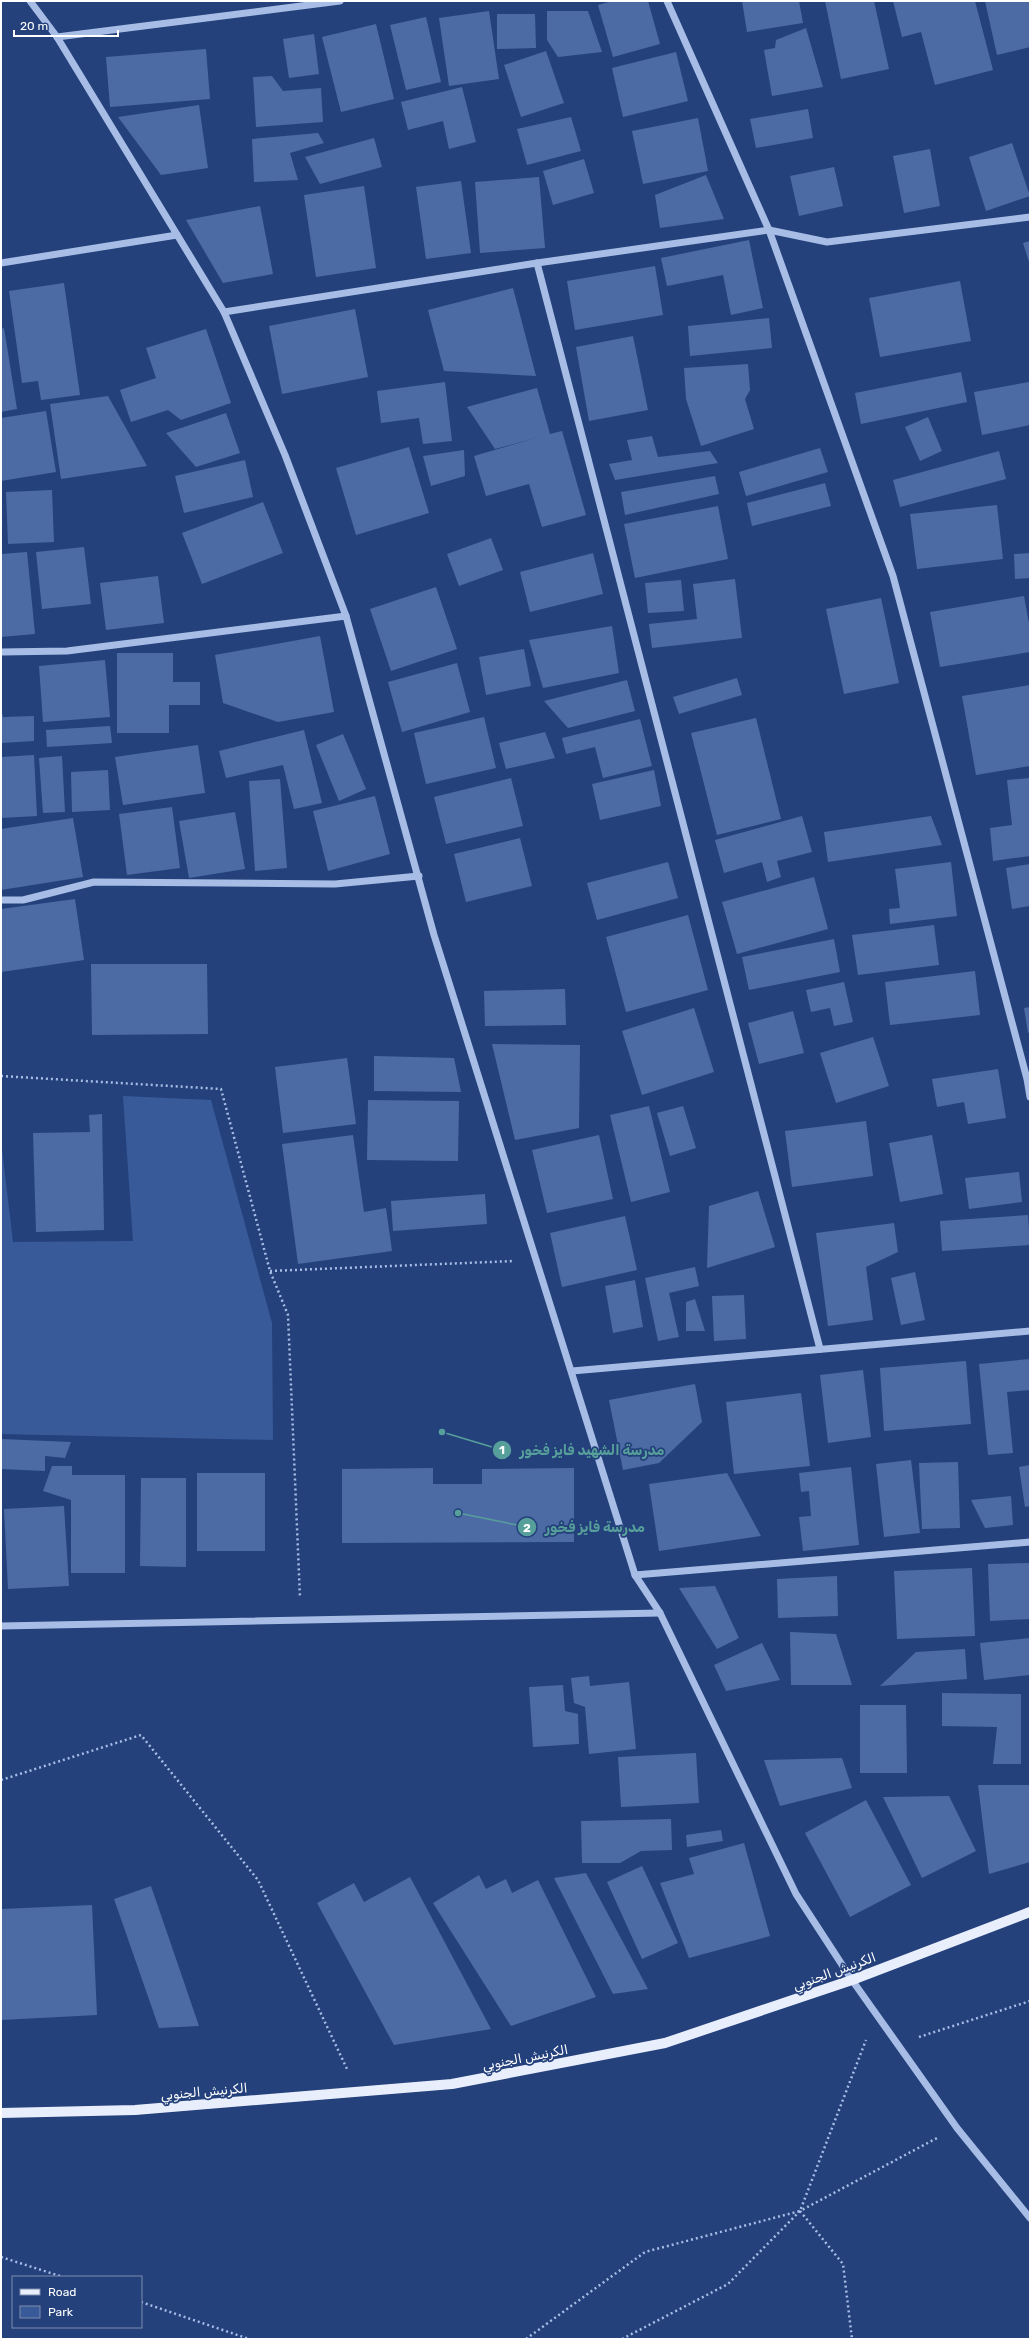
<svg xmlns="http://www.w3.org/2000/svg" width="1031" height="2340" font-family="Rubik,Vazirmatn,sans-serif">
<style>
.green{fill:#385a99}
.building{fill:#4c6ba5}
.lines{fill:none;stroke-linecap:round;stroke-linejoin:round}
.path{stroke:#a8bde5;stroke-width:2.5;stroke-dasharray:2 3;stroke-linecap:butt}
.minor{stroke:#a8bde5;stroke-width:7}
.major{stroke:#e9eefd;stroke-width:10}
.labels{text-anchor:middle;stroke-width:3.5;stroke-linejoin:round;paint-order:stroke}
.street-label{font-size:13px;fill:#fff;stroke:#24417c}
.leader{fill:none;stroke:#579f9a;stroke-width:1.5}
.callout-dot{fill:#579f9a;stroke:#24417c;stroke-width:1.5}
.mark-label{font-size:12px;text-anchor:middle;font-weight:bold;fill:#fff}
.callout-label{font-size:14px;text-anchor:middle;font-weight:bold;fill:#579f9a;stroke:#24417c;stroke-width:3.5;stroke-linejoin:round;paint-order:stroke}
</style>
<rect width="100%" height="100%" fill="#24417c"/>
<polygon class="green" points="123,1096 211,1100 272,1323 273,1440 1,1434 1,1141 13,1242 133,1241"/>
<g class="building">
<polygon points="612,1 648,1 660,44 613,57 598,5"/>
<polygon points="742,1 799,1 803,23 747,32"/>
<polygon points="825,1 874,1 889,69 841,79"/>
<polygon points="893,1 975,1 993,70 935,85 921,32 902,37"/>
<polygon points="985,1 1030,1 1030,47 997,55"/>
<polygon points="489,11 499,79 449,86 439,18"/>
<polygon points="547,11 588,11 602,52 558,57 547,40"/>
<polygon points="497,14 535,14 536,48 497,49"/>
<polygon points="426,17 441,82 406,90 390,25"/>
<polygon points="376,24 394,99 341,112 322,37"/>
<polygon points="806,28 823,87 772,96 764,50 775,48 776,40"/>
<polygon points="314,34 319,74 289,78 283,39"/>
<polygon points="206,49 210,99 110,107 106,57"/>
<polygon points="546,51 564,103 521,117 504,65"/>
<polygon points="676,52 688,101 623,117 612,68"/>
<polygon points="272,76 283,91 321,88 323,122 256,127 253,77"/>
<polygon points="462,87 476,142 449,149 443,121 408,130 401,102"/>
<polygon points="199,105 208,168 161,175 118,117"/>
<polygon points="808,109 813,138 756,148 750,119"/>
<polygon points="571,117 581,151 527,165 517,129"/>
<polygon points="698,118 708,171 643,184 632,131"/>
<polygon points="318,133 324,143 290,153 298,180 254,182 252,139"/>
<polygon points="374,138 382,167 320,184 305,157"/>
<polygon points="1012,143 1030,196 986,211 969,157"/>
<polygon points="930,149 940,206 904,213 893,156"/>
<polygon points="584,159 594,193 553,205 543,171"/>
<polygon points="834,167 843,206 799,216 790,176"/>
<polygon points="706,175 724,219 660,228 655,195"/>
<polygon points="539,177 545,248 480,253 475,182"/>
<polygon points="461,181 471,253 426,259 416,187"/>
<polygon points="364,186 376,268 316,277 304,195"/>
<polygon points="260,206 273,274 223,283 186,220"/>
<polygon points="749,240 763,308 731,315 723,275 667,286 661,258"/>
<polygon points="1030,241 1030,265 1023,243"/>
<polygon points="655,266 663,315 575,330 567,281"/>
<polygon points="960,281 971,341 880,357 869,298"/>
<polygon points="64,283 80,395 41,400 38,381 22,383 9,291"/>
<polygon points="513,288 536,376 444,371 428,310"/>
<polygon points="355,309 368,377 282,394 269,326"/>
<polygon points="769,318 772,348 690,356 688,326"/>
<polygon points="4,328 17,409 1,412 1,329"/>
<polygon points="206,329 231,403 181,420 168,410 131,422 120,390 156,378 146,348"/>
<polygon points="633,336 648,410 589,421 576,347"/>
<polygon points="748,364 750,390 745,399 754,429 701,446 686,399 684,368"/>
<polygon points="961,372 967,402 861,424 855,393"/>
<polygon points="445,382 452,441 423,444 419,418 381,423 377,391"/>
<polygon points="1029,382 1030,425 982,435 974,392"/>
<polygon points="537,388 550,434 562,431 586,515 542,527 529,484 486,496 474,456 539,437 495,449 467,407"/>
<polygon points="108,396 147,466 61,479 50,404"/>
<polygon points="46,411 56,472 1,481 1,418"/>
<polygon points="226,413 240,453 196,467 166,433"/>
<polygon points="928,417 942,451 920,461 905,427"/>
<polygon points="652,436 658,457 710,451 718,463 615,480 609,464 632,460 627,440"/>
<polygon points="409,447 429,513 356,535 336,468"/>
<polygon points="820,448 828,472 746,496 739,472"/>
<polygon points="464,450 465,476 431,486 423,456"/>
<polygon points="999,451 1006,479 900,507 893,480"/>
<polygon points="245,460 253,497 184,513 175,476"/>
<polygon points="715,476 719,494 625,515 621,492"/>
<polygon points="825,483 831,506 752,526 747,503"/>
<polygon points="52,490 54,542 8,544 6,492"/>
<polygon points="263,502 283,553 202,584 182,533"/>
<polygon points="997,505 1003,559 917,569 910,514"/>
<polygon points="718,506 728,559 635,578 624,524"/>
<polygon points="491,538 503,570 459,586 447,554"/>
<polygon points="84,547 91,604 42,609 36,552"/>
<polygon points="27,552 35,634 1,637 1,554"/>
<polygon points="593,553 603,594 530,612 520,572"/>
<polygon points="1030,553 1030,578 1015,579 1014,554"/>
<polygon points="158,576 164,623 106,630 100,583"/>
<polygon points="735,579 742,638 652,648 649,624 697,619 693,584"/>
<polygon points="681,580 684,611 648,613 645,583"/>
<polygon points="436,587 457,649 391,671 370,609"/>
<polygon points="1024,596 1030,629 1030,652 940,667 930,612"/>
<polygon points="881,598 899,683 844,694 826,609"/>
<polygon points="612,626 619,673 543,688 529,640"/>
<polygon points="320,636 334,712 278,722 223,703 215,655"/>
<polygon points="524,649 531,686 486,695 479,657"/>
<polygon points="117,653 173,653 173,682 200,682 200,705 169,705 169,733 117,733"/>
<polygon points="105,660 110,717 43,722 39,666"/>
<polygon points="457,663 470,712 402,732 388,682"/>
<polygon points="737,678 742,695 679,714 673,697"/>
<polygon points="627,680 635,711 568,728 544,701"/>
<polygon points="1030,685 1030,766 976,775 962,696"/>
<polygon points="1,709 3,717 34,716 34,741 1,743"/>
<polygon points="484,717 496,768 426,784 414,733"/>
<polygon points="756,718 781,819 717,835 691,733"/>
<polygon points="640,719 652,766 603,778 595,747 566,754 562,738"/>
<polygon points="110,726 112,743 47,747 46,730"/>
<polygon points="304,730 322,803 294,809 283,765 226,778 219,751"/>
<polygon points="545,732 555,758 506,769 499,743"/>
<polygon points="343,734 366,789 339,801 316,745"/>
<polygon points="198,745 205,793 123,805 115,757"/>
<polygon points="34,755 37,816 1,818 1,757"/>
<polygon points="62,756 65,812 43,813 39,758"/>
<polygon points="108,770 110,810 72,812 71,772"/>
<polygon points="654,770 661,806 600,820 592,784"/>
<polygon points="511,778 523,826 446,844 434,797"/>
<polygon points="1030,778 1030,856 993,861 990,828 1012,825 1007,780"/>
<polygon points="280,779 287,868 255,871 249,781"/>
<polygon points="375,796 390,854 328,871 313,811"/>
<polygon points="172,807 180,868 127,875 119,814"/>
<polygon points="235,812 245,869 189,878 179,821"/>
<polygon points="802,816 812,852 777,861 781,877 767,882 762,862 724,873 715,840"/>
<polygon points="931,816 942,845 828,862 824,832"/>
<polygon points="73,818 83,877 1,890 1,829"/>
<polygon points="520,838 532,886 466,902 454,854"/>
<polygon points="668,862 678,898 597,920 587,883"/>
<polygon points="951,862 957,916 890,924 889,909 900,908 895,869"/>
<polygon points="1030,864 1030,906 1012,909 1006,868"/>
<polygon points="814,877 828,929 737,954 722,902"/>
<polygon points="75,899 84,960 1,972 1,909"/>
<polygon points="688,915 708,990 626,1012 606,937"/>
<polygon points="934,925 939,965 858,975 852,935"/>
<polygon points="834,939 840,972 749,990 742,957"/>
<polygon points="91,964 207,964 208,1034 92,1035"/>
<polygon points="975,971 980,1015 890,1025 885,982"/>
<polygon points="844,982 853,1022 834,1026 830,1008 811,1012 806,990"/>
<polygon points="565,989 566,1025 485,1026 484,991"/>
<polygon points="1030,1007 1030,1032 1028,1033 1024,1008"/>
<polygon points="694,1008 714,1072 642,1095 622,1031"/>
<polygon points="793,1011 804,1053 759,1064 748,1023"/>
<polygon points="873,1037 889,1086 836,1103 820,1053"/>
<polygon points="492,1044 580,1045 579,1128 515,1140"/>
<polygon points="374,1056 454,1058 461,1092 374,1091"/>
<polygon points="347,1058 356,1124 283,1133 275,1067"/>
<polygon points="998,1069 1006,1118 968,1124 964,1102 937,1107 932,1079"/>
<polygon points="368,1100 459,1101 458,1161 367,1160"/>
<polygon points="649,1106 670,1192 631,1202 610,1115"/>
<polygon points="683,1106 696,1148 670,1156 657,1113"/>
<polygon points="102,1114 104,1230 36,1232 33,1133 90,1132 89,1115"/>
<polygon points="866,1121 873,1176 792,1187 785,1131"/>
<polygon points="353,1135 364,1212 386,1208 392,1251 298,1264 282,1144"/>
<polygon points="599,1135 613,1199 547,1213 532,1150"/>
<polygon points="932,1135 943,1194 900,1202 889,1143"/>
<polygon points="1019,1172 1022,1202 969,1209 965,1178"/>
<polygon points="758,1191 775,1247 707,1268 709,1206"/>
<polygon points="485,1194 487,1224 393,1231 391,1201"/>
<polygon points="1028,1215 1030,1245 942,1251 940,1221"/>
<polygon points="625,1216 637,1270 562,1287 550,1233"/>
<polygon points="894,1223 898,1252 866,1267 873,1320 828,1326 816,1233"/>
<polygon points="695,1267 699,1286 669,1293 679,1337 658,1341 645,1278"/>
<polygon points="915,1272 925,1320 901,1325 891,1278"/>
<polygon points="635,1280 643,1327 613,1333 605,1286"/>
<polygon points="744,1295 746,1339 714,1341 712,1296"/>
<polygon points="695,1299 705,1331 686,1331 686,1302"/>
<polygon points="1030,1359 1030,1390 1007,1392 1013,1453 988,1455 979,1364"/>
<polygon points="966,1361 971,1424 884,1431 880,1368"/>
<polygon points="863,1370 871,1437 828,1443 820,1375"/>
<polygon points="695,1384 702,1422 659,1463 623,1470 609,1400"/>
<polygon points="801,1393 810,1466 734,1474 726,1402"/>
<polygon points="1,1439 71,1442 65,1458 45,1456 45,1471 1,1469"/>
<polygon points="911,1460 920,1533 884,1537 876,1464"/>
<polygon points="958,1462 960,1528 922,1529 919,1463"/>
<polygon points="1030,1465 1030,1506 1025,1507 1019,1467"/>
<polygon points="52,1466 72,1466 72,1475 125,1475 125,1573 71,1573 71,1500 43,1491"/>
<polygon points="851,1467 859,1545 803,1551 799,1517 811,1516 809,1491 801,1492 799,1473"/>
<polygon points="433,1468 433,1484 482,1484 482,1469 574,1468 574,1542 342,1543 342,1469"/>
<rect x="197" y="1473" width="68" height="78"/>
<polygon points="727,1473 761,1536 659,1551 649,1484"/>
<polygon points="141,1478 186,1478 186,1567 140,1566"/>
<polygon points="1011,1496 1013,1525 985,1528 971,1500"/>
<polygon points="64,1506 69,1586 8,1589 4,1509"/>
<polygon points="1030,1563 1030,1619 990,1621 988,1564"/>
<polygon points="972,1568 975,1636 897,1639 894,1571"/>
<polygon points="837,1576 838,1616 778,1618 777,1579"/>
<polygon points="715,1586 739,1638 717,1649 679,1588"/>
<polygon points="790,1632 836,1634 852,1685 791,1685"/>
<polygon points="1030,1638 1030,1675 984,1680 980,1643"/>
<polygon points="762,1643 780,1680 726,1691 714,1665"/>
<polygon points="965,1649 967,1679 880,1686 916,1652"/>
<polygon points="589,1676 590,1686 629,1682 636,1749 589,1754 585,1707 574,1703 571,1678"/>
<polygon points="563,1685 565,1711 578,1714 579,1744 533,1747 529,1687"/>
<polygon points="942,1693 1021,1694 1021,1764 993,1764 997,1727 942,1726"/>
<polygon points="860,1705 906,1705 907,1773 860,1773"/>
<polygon points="696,1753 699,1803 621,1807 618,1757"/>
<polygon points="842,1758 852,1788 780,1806 764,1760"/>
<polygon points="978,1785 1030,1785 1030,1862 989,1874"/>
<polygon points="949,1796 976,1851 922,1878 883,1797"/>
<polygon points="866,1800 911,1885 850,1917 805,1833"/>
<polygon points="671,1819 672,1850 641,1851 620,1863 582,1863 581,1821"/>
<polygon points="721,1830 723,1841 687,1847 686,1835"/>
<polygon points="744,1843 770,1936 689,1958 660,1883 694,1874 689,1858"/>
<polygon points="642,1866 678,1943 642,1959 607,1882"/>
<polygon points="586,1873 648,1989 613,1994 554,1878"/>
<polygon points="479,1875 486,1889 506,1879 512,1893 538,1880 596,1997 511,2026 433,1903"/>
<polygon points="410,1877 491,2029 394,2045 317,1903 354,1883 364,1902"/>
<polygon points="151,1886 199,2026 159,2028 114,1899"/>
<polygon points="92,1905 97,2015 1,2020 1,1909"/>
</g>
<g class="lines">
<g class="path">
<polyline points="1,1076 221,1089 270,1271 288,1315 300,1598"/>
<polyline points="270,1271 514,1261"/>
<polyline points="1,1780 141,1735 258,1880 347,2069"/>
<polyline points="919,2037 1030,2001"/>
<polyline points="800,2211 843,2264 852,2339"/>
<polyline points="1,2257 63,2277"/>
<polyline points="141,2302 249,2339"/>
<polyline points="526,2339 645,2252 800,2211 866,2040"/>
<polyline points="622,2339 728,2284 800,2211 937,2138"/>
</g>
<g class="minor">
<polyline points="30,1 57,37 224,312 285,455 346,616 434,935 635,1575 660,1613 796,1894 852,1980 957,2128 1030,2218"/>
<polyline points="667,1 769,230 893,576 1027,1079 1030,1097"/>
<polyline points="57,37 340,1"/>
<polyline points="1,263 177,235"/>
<polyline points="537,263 820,1349"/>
<polyline points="224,312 537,263 769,230 827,242 1030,217"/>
<polyline points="1,652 67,651 346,616"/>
<polyline points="1,900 23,900 94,882 335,884 419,876"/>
<polyline points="572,1371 1030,1331"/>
<polyline points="635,1575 1030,1542"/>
<polyline points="1,1626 660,1613"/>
</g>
<polyline class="major" points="1,2113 135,2110 452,2084 665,2043 852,1980 1030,1912"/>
</g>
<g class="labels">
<g class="street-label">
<text transform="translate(834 1971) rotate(-20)" y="5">الكرنيش الجنوبي</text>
<text transform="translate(525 2057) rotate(-11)" y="5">الكرنيش الجنوبي</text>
<text transform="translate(204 2091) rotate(-5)" y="5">الكرنيش الجنوبي</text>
</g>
</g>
<path class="leader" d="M442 1432L502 1450M458 1513L527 1527"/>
<g class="callout-dot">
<circle cx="442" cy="1432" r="4"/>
<circle cx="458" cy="1513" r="4"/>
<circle cx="502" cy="1450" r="10"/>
<circle cx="527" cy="1527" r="10"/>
</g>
<g class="mark-label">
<text x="502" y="1454">1</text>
<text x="527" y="1532">2</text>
</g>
<g class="callout-label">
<text x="592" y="1455">مدرسة الشهيد فايز فخور</text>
<text x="595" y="1532">مدرسة فايز فخور</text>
</g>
<rect width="1031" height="2340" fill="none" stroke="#ffffff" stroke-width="4"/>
<rect x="12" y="2276" width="130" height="52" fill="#24417c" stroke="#7c8db0"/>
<rect x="20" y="2289" width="20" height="6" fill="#e9eefd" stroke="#7c8db0"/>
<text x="48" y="2296" font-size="12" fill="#ffffff">Road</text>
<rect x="20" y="2306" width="20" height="12" fill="#385a99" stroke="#7c8db0"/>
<text x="48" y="2316" font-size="12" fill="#ffffff">Park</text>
<path d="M14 30v6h104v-6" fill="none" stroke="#ffffff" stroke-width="2"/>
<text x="20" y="30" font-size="12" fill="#ffffff" stroke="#24417c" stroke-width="3" paint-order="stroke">20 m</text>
</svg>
